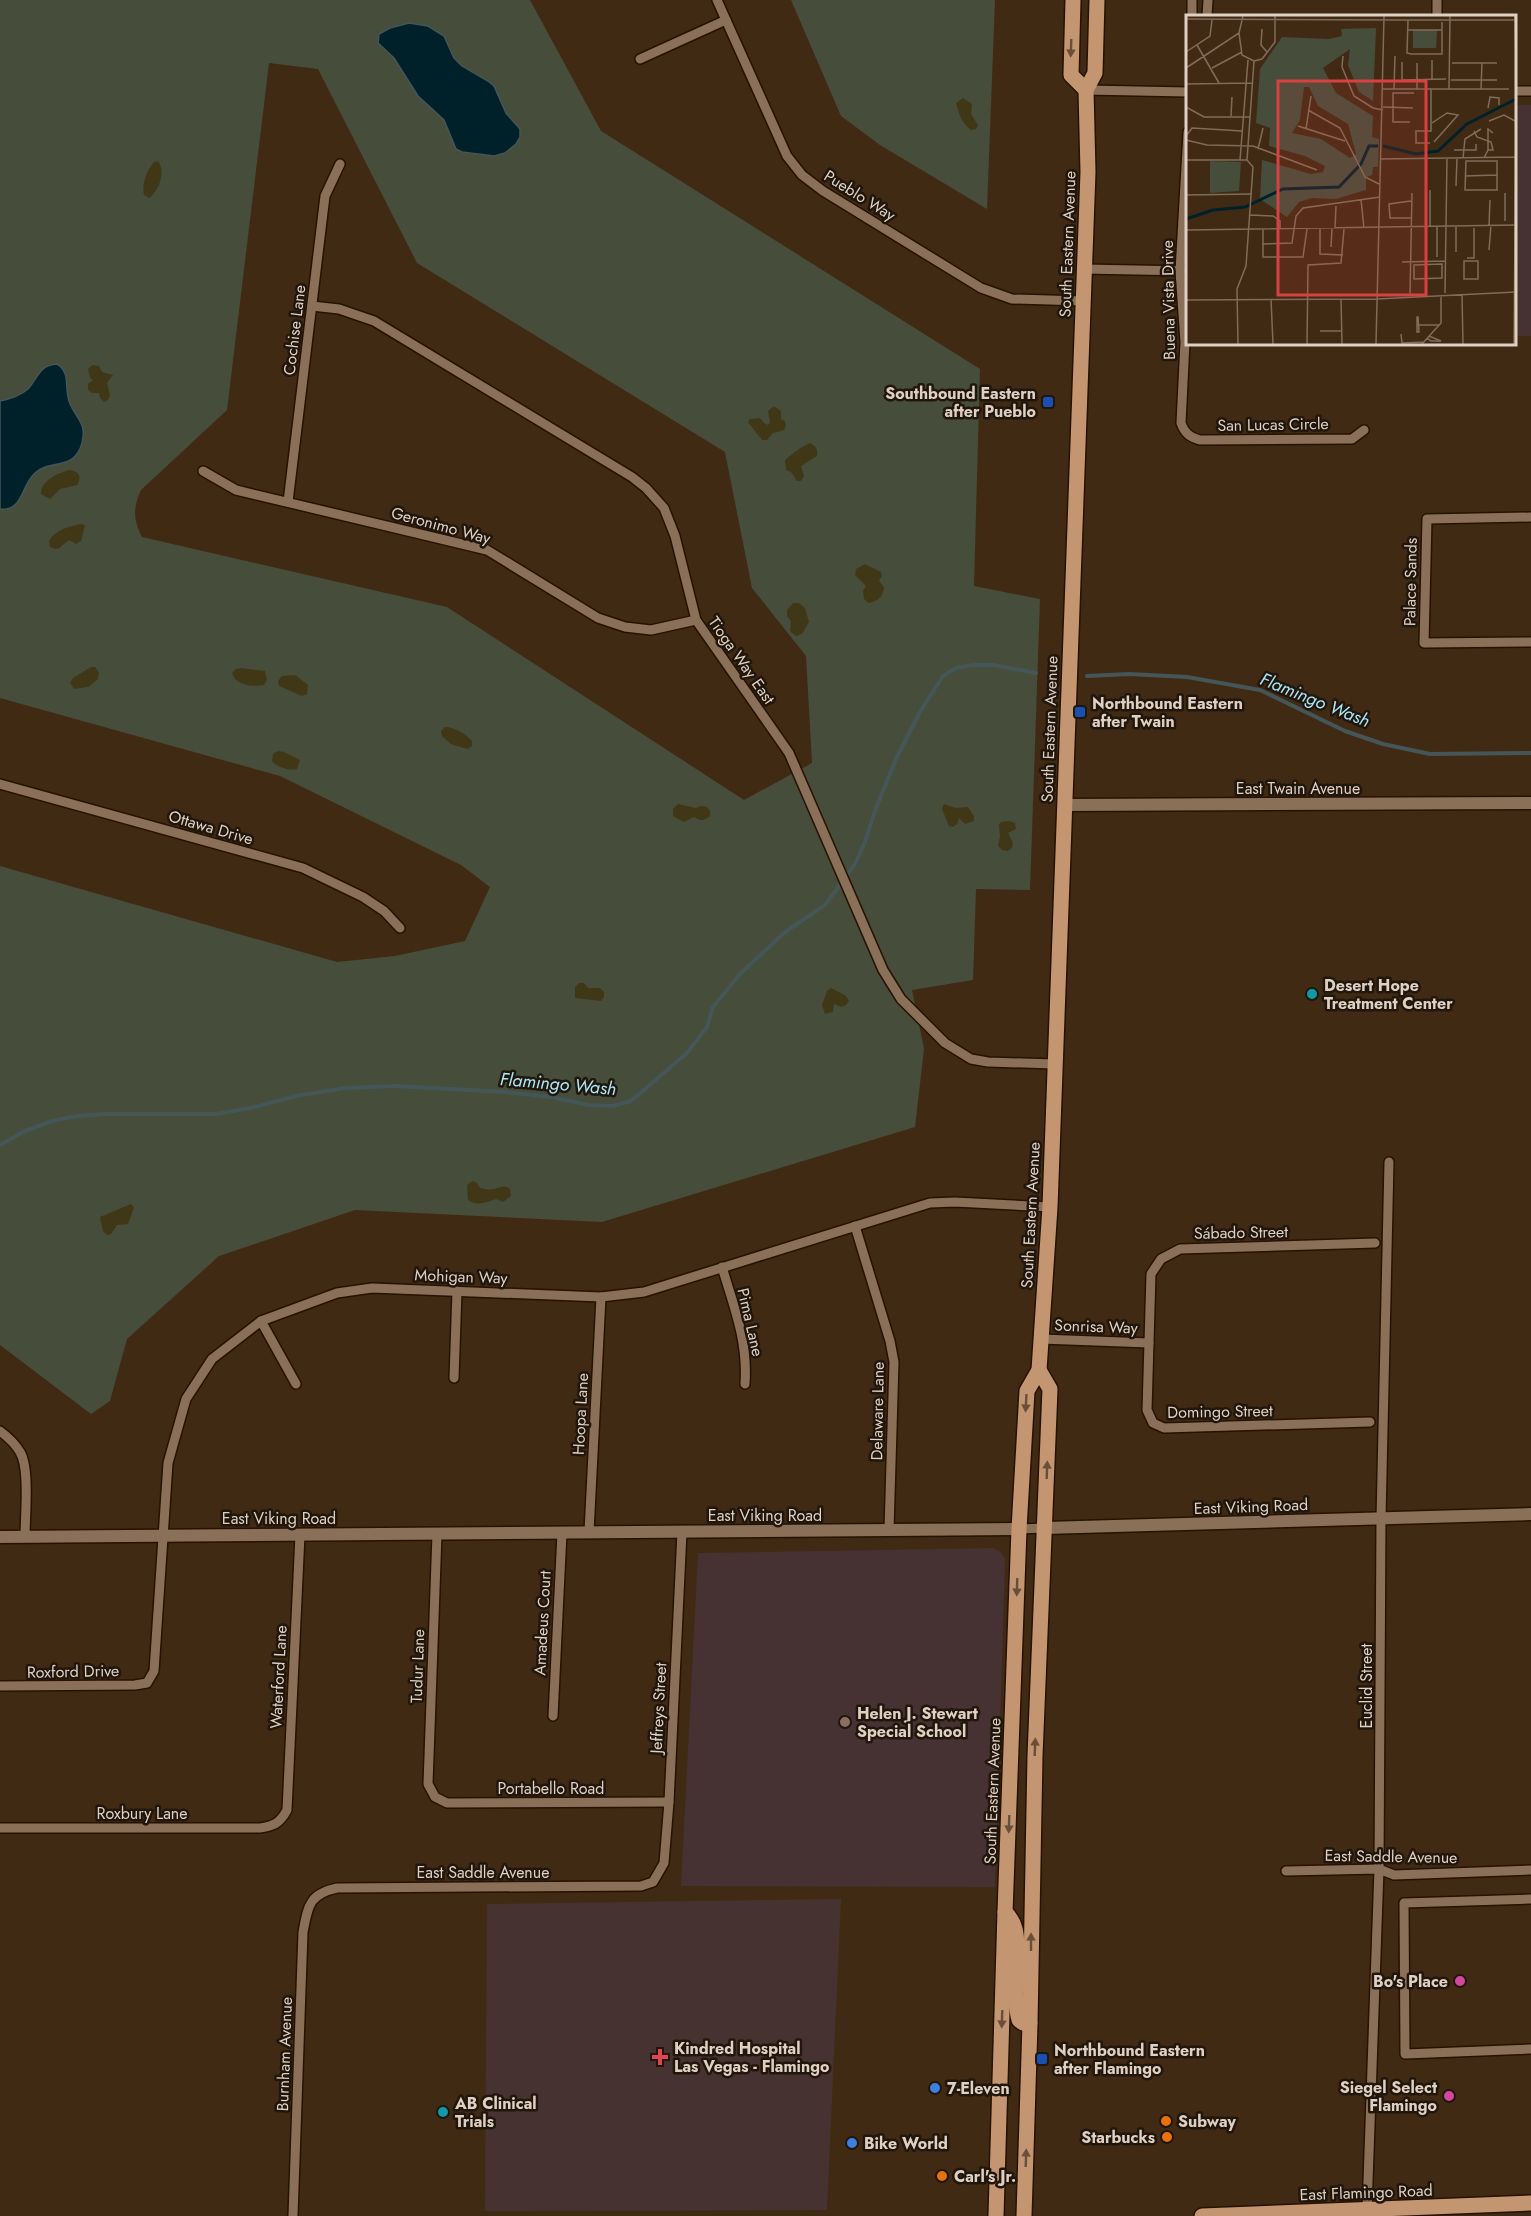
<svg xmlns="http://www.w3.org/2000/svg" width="1531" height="2216" font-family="Jost,sans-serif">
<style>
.education{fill:#463133}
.medical{fill:#463230}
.green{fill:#464d3a;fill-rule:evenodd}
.sand{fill:#403717}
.water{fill:#01212a;stroke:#445658;stroke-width:1.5}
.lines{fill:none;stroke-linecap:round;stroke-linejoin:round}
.stream{stroke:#445658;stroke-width:4}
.minor-casing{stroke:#271200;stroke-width:12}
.tertiary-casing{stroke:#271200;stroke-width:15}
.primary-casing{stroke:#271200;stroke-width:18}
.minor{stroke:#8a7058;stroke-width:9}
.tertiary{stroke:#8a7058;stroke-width:12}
.primary{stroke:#c39570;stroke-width:15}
.oneway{fill:#694f39}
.transit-dot{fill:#1a4fb4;stroke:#20160c;stroke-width:2}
.culture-dot{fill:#0f9aa8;stroke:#20160c;stroke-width:2}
.education-dot{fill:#8d6e63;stroke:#20160c;stroke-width:2}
.hotel-dot{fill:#d1479c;stroke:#20160c;stroke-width:2}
.health-dot{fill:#e0444e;stroke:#20160c;stroke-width:2}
.shop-dot{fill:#3f7fe0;stroke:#20160c;stroke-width:2}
.food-dot{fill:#e8710a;stroke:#20160c;stroke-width:2}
.labels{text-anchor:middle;stroke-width:5;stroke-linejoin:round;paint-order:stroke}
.street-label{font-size:16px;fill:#dfd0c3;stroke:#20160c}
.poi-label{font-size:16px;font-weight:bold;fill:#dfd0c3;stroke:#20160c;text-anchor:start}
.water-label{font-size:18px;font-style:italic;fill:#aae5f8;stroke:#20160c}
.inset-river{fill:none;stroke:#01212a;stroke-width:3}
.inset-road{fill:none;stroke:#806c5a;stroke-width:1.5}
.view{fill:#d7413f;fill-opacity:0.15;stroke:#d7413f;stroke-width:3}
.inset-edge{fill:none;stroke:#dfd0c3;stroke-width:3}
</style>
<rect width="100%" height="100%" fill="#412a14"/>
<g class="education">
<rect x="1515" y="105" width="16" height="231"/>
<polygon points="993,1548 1001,1552 1005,1559 995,1887 681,1886 698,1553"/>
</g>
<polygon class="medical" points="841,1899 827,2210 485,2211 487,1904"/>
<g class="green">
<path d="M0,0H530L601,131L980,369L974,586L1040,599L1030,890L976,889L973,980L912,990L924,1049L915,1127L602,1222L355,1210L219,1256L127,1339L110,1401L91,1414L0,1345V866L337,962L395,956L465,941L490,887L461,865L280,776L0,698ZM269,63L318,69L417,263L725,452L752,588L806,656L812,763L744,800L447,607L142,537C133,520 133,507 141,490L227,410Z"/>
<polygon points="791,0 995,0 987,209 880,145 841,116"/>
</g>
<g class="sand">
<path d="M963,98L972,104L971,114L978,125L976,129L971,130C963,125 958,112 956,103Z"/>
<path d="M158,161C166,172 159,191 149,198L144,195C141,185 147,170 154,162Z"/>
<polygon points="93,365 99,366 102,372 113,375 107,383 110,395 108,400 104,402 100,398 99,393 92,393 88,390 88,384 93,380 90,378 88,369"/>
<polygon points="774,406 781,411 781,419 785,421 786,426 784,430 773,433 767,440 762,440 748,422 750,419 760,418 764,423 768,425 770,422 768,411"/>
<path d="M810,443C816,446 818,449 817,456L801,466L804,476L801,481H797L791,472L786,470L785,460C792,454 801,447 810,443Z"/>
<path d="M70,470C80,472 82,477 77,485L60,489L50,499L41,494C41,480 58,473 70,470Z"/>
<path d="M81,524L85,525L81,541L76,544L69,540C61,545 60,552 50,547L49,541C56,529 68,527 81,524Z"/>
<path d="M865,564L881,572L882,576L879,581L884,587C883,597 878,601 869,603L864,599L863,591L866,586L855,575L856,569Z"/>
<polygon points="793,603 799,603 805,608 809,622 802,634 796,636 790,631 791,621 787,616 787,610"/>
<polygon points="91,667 95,667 99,672 98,679 88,687 74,689 70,683 73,678"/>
<path d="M241,668L265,671L267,680L264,685C253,687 236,686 232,673L236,669Z"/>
<polygon points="295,675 308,685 307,694 302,696 279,686 278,681 282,676"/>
<path d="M445,727C454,727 466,734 472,741V746L467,749L451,744L442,736L441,731Z"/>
<path d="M278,751L284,752L300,760L297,769C290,771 276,767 272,761L273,754Z"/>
<path d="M678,804L696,808L701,806L707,807L710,811V816C704,821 700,821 694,817L684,822L673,816V809Z"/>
<polygon points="944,804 956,808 968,807 974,816 974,821 965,824 959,818 957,824 953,827 949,826 942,809"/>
<polygon points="1009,821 1015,823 1016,829 1008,833 1013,843 1012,848 1008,851 1002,850 998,846 1000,836 999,825 1001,822"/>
<polygon points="579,983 584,983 588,988 600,988 604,992 604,997 601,1001 575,998 575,987"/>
<polygon points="831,988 846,996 849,1001 846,1005 841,1007 834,1004 833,1012 825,1014 822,1005 827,991"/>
<path d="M473,1181L477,1183L480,1188C484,1189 490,1190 494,1189C501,1188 503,1184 510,1189L511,1196L503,1202L496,1199C486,1202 478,1207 468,1200L467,1185Z"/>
<polygon points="131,1204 134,1208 128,1224 117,1225 111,1234 107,1235 103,1231 100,1217"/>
</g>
<g class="water">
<polygon points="409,23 428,26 444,36 454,58 462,66 488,81 494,86 506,113 520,129 520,137 516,144 505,153 494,156 462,152 456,149 444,120 418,96 394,58 378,43 379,34 390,28"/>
<path d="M57,364C70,373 65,383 68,397C71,416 88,419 82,443C75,471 50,459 35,473C21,485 23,512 0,509V401C10,399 20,396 28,389C38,378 39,365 57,364Z"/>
</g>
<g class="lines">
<g class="stream">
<polyline points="1087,676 1129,674 1187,677 1260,690 1345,731 1383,744 1430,754 1531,753"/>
<polyline points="0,1145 25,1131 52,1121 77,1116 106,1114 215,1114 251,1108 296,1096 345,1088 396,1086 505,1092 551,1097 588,1105 613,1106 631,1101 687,1053 707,1027 713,1007 740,974 785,932 825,905 855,864 865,842 875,811 896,759 921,710 943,676 956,668 972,665 993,665 1036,673"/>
</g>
<g class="minor-casing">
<g id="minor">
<polyline points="717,0 787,156 802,175 823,191 981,288 1012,299 1083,301"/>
<polyline points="1437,0 1437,16"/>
<polyline points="1192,16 1192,0"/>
<polyline points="1207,16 1208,0"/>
<polyline points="640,59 726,20"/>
<polyline points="1086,90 1188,92"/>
<polyline points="1514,91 1531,91"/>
<path d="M1188,132L1180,271L1185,342L1181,423C1185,434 1190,437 1200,440L1352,439L1364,430"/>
<polyline points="1084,269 1188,271"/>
<polyline points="312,306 339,309 374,321 632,477 646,488 664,508 675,536 696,620 789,753 883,970 901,999 945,1043 971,1059 988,1062 1055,1064"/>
<polyline points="203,471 236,490 487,550 598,618 625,627 651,630 696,620"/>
<polyline points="288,502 325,196 340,164"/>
<polyline points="1531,517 1427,519 1424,643 1531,642"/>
<polyline points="0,784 303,868 363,897 384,911 400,928"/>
<polyline points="855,1226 890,1341 894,1362 889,1530"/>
<path d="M722,1267C734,1307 748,1341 745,1384"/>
<polyline points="261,1321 296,1384"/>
<polyline points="1041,1339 1149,1343"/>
<polyline points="454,1378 457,1291"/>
<polyline points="1370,1422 1164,1428 1153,1423 1147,1410 1151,1274 1161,1259 1180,1249 1375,1243"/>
<path d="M0,1431C8,1437 15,1443 20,1452C30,1468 25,1516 25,1537"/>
<polyline points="1019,1529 1045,1528"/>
<polyline points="589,1532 601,1297"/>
<polyline points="437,1534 428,1784 435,1797 447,1803 669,1802"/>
<polyline points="0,1686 135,1685 147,1683 154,1671 168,1463 186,1399 212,1359 261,1321 337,1293 372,1288 601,1297 644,1292 930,1203 955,1202 1050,1207"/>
<polyline points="553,1716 562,1533"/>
<path d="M0,1828H260C274,1826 280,1823 287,1810L300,1535"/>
<polyline points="1286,1871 1379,1869 1394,1875 1531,1870"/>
<polyline points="1531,1899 1404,1903 1405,2054 1531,2049"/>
<polyline points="1367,2210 1379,1869 1381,1519 1389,1162"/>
<path d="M293,2216L303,1932C308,1906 309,1894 337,1888L641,1886L653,1882L664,1863L669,1802L682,1532"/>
</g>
</g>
<g class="tertiary-casing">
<g id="tertiary">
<polyline points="1065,805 1531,803"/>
<polyline points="1045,1528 1531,1514"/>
<polyline points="0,1537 1019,1529"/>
</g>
</g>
<g class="primary-casing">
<g id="primary">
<polyline points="1073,0 1071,75 1086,90"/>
<path d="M1005,1912C1022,1928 1014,1948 1020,1968C1022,1975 1025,1981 1027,1987"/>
<path d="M1011,1967C1017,1985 1014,2002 1019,2020L1023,2023H1030"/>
<polyline points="996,2216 1005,1912 1019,1529 1027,1391 1039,1370 1050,1207 1088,172 1086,90 1095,73 1097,0"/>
<polyline points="1024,2216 1030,2023 1035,1756 1050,1389 1039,1370"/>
<polyline points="1202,2216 1531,2203"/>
</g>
</g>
<use href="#minor" class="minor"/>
<use href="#tertiary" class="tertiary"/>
<use href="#primary" class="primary"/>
</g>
<defs><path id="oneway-solid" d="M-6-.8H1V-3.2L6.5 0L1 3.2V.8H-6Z" transform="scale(1.5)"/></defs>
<g class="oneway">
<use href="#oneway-solid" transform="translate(1071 48) rotate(92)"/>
<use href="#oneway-solid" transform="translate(1026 1403) rotate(93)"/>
<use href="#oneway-solid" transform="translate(1047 1470) rotate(-88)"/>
<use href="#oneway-solid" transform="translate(1017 1587) rotate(92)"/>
<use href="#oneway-solid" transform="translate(1035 1747) rotate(-88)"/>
<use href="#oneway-solid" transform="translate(1009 1824) rotate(92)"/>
<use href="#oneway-solid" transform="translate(1031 1942) rotate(-90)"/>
<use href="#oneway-solid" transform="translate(1002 2019) rotate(92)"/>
<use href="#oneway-solid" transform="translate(1026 2158) rotate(-88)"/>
</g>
<g class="transit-dot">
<rect x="1042" y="396" width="12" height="12" rx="3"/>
<rect x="1074" y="706" width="12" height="12" rx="3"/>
<rect x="1036" y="2053" width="12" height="12" rx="3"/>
</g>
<g class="culture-dot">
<circle cx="1312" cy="994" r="6"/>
<circle cx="443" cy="2112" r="6"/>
</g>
<circle class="education-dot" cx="845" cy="1722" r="6"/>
<g class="hotel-dot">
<circle cx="1460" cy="1981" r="6"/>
<circle cx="1449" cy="2096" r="6"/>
</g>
<path class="health-dot" d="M657 2048h6v6h6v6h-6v6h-6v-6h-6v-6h6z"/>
<g class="shop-dot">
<circle cx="935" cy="2088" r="6"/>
<circle cx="852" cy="2143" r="6"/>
</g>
<g class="food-dot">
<circle cx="1166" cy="2121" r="6"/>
<circle cx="1167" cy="2137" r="6"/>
<circle cx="942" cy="2176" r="6"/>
</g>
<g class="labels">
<g class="street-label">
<text transform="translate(860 195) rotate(32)" y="6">Pueblo Way</text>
<text transform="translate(1067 244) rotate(-88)" y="6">South Eastern Avenue</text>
<text transform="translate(1168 300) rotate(-91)" y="6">Buena Vista Drive</text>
<text transform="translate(294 330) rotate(-83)" y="6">Cochise Lane</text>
<text transform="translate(1273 424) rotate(-1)" y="6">San Lucas Circle</text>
<text transform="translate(441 525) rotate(15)" y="6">Geronimo Way</text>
<text transform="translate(1410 582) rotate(-89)" y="6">Palace Sands</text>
<text transform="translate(742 660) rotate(55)" y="6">Tioga Way East</text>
<text transform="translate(1049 729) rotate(-88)" y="6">South Eastern Avenue</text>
<text x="1298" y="794">East Twain Avenue</text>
<text transform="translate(211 827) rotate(16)" y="6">Ottawa Drive</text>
<text transform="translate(1030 1215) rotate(-87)" y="6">South Eastern Avenue</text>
<text transform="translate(1241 1232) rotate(-1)" y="6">Sábado Street</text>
<text transform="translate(461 1276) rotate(2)" y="6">Mohigan Way</text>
<text transform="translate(751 1322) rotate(77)" y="6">Pima Lane</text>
<text transform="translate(1096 1326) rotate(2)" y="6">Sonrisa Way</text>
<text transform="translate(877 1411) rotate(-89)" y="6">Delaware Lane</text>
<text transform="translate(1220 1411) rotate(-1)" y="6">Domingo Street</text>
<text transform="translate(580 1414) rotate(-87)" y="6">Hoopa Lane</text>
<text transform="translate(1251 1506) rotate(-2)" y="6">East Viking Road</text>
<text x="765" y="1521">East Viking Road</text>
<text x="279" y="1524">East Viking Road</text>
<text transform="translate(542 1623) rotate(-87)" y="6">Amadeus Court</text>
<text transform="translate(417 1666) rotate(-88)" y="6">Tudur Lane</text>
<text transform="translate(73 1671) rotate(-1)" y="6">Roxford Drive</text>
<text transform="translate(278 1677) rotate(-87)" y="6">Waterford Lane</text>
<text transform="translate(1366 1686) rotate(-90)" y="6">Euclid Street</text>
<text transform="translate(658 1708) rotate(-87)" y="6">Jeffreys Street</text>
<text x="551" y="1794">Portabello Road</text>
<text transform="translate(992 1791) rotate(-88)" y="6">South Eastern Avenue</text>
<text x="142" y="1819">Roxbury Lane</text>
<text transform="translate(1391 1856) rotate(1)" y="6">East Saddle Avenue</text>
<text x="483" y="1878">East Saddle Avenue</text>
<text transform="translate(284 2054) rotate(-88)" y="6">Burnham Avenue</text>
<text transform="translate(1366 2192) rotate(-2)" y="6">East Flamingo Road</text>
</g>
<g class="poi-label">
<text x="1036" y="399" text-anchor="end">Southbound Eastern<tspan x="1036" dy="18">after Pueblo</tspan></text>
<text x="1092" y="709">Northbound Eastern<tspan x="1092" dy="18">after Twain</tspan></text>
<text x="1324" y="991">Desert Hope<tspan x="1324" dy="18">Treatment Center</tspan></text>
<text x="857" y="1719">Helen J. Stewart<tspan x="857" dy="18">Special School</tspan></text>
<text x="1448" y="1987" text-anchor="end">Bo's Place</text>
<text x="674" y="2054">Kindred Hospital<tspan x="674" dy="18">Las Vegas - Flamingo</tspan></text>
<text x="1054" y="2056">Northbound Eastern<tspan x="1054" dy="18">after Flamingo</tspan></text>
<text x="1437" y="2093" text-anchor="end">Siegel Select<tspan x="1437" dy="18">Flamingo</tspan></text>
<text x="947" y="2094">7-Eleven</text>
<text x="455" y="2109">AB Clinical<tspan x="455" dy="18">Trials</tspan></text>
<text x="1178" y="2127">Subway</text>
<text x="1155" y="2143" text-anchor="end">Starbucks</text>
<text x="864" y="2149">Bike World</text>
<text x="954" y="2182">Carl's Jr.</text>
</g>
<g class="water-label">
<text transform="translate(1315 700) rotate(22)" y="6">Flamingo Wash</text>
<text transform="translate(558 1084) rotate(5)" y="6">Flamingo Wash</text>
</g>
</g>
<g transform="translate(1186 15)">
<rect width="330" height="330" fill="#412a14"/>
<path d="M190,13L187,86L173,77L162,50L164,34L137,53L150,78L187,101L186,122L193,124L192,152H187L186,160L180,162V175L150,184L126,183L113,187L101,202L74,184L76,145L125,159L137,157L139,151L119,141L83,131L84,113L70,108L74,54L96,22L143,24L156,21L155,14ZM118,72H123L132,91L162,109L170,139L164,143L135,124L106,118L114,105ZM227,15H251L250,33H227ZM24,146L55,147L53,176L24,178Z" fill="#464d3a" fill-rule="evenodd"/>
<path class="inset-river" d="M197,131L230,139L252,136L281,109L330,84M0,204L27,195L59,192L97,174L153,172L175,149L183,131H192"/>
<path class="inset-road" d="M329,1L330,50M0,4L222,5M222,5L221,38L225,39H256V7M222,5H330M76,14L75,30L81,37M222,15H256M53,18L56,40L68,46M11,30L33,68M0,37L24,21L26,5M157,41L156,52L168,81L187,93L197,95M246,45V64M68,46L76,44L89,27V1M216,47V65L260,64M231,48V74M266,48H311M0,53L53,18L57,1M26,53L56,37M265,65H311M0,69L66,68M208,73L209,41L208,74M197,74H323M263,74L264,1M295,74L296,48M0,92L18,102H64M197,92L227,93M302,93L304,82L313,83V90M122,95L154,113L179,162L193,169M45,101L46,82M303,106L318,100L329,106M224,107H207V78H228M246,108L261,98L272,100L248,127M112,111L159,126M120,114L125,81M288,116L291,122L305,127L307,135H302L298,143M0,121L6,113L56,116M0,125L21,130L67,131L131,155M244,128H230V116H245V74M72,134L77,113M268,135H290V129M302,135V114L307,118M277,143L279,124L295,114M195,144L330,142M0,145H61M54,145L62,45M61,145L68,46M280,146H311V175H279ZM279,161L311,160M270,171L271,143M0,180L66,179M175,184L178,214M64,200L87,201L94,206V214M225,203H204L203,189L225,186M319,206V178M303,210L304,185M244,212V175M149,213L150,191M77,214V242H117L121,214M134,214V239L157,240M0,215L330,210M76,229L106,228L110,201L117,193L194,182M145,232L146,214M303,235L305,210M270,237V211M251,242V212M281,243H288V213M278,246H292V264H278ZM216,247L259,246M256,249V263L228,264V250ZM259,278L261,143M224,279L226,178M276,280L277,329M85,284L87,329M155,284L156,329M0,285L191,284L330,277M231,302H232L233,317H231ZM233,310H253M134,316H156M215,319L216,328L238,327M241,323L245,326H255L243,321M52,329L51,274L60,251L67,152L61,145M121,329L122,250L155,248L158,214M190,329L198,1M236,329L255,308V282M328,329L330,103"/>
<path class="view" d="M92,66H240V280H92Z"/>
<rect width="330" height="330" class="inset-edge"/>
</g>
</svg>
